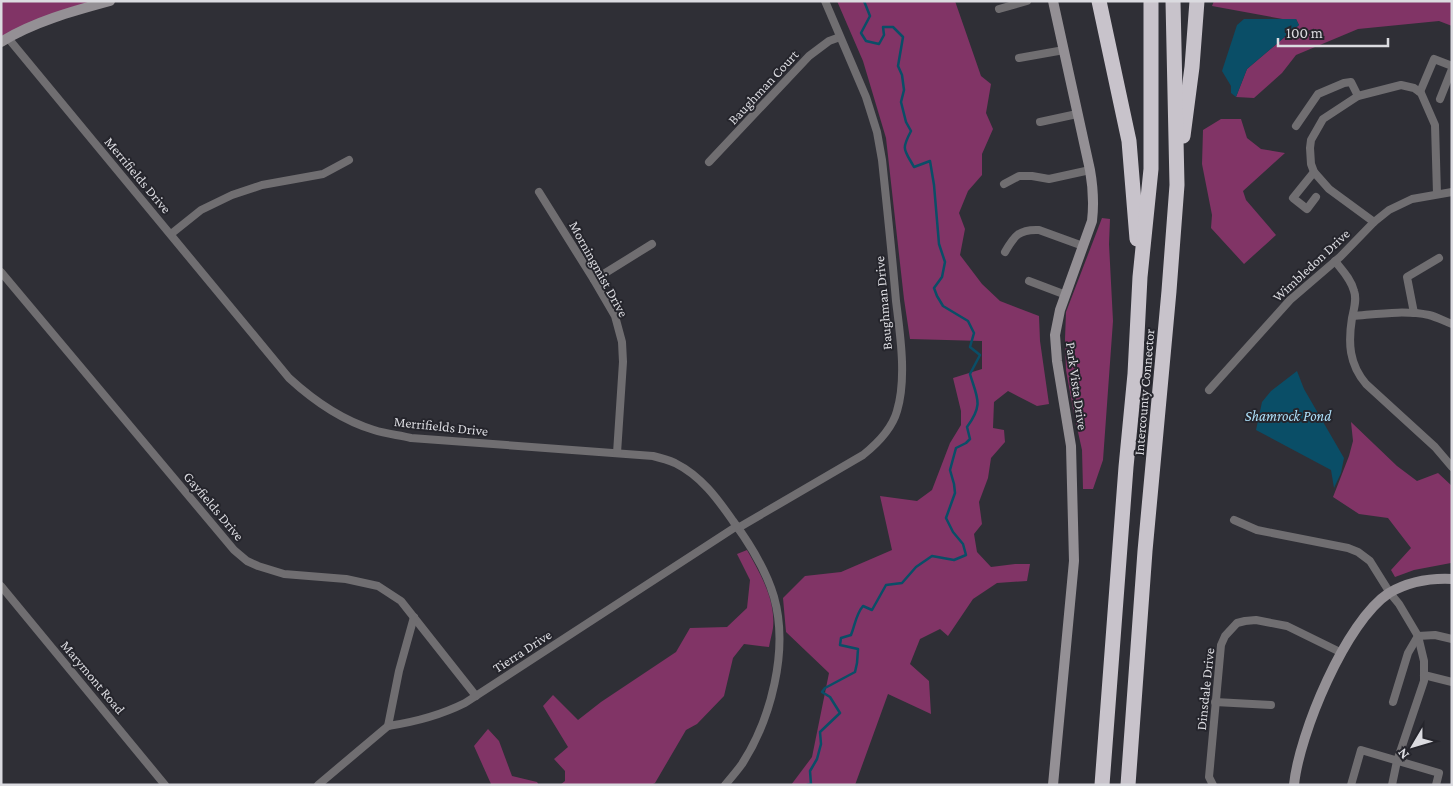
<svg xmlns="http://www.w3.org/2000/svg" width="1453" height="786" font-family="'Crimson Pro',serif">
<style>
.green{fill:#813466}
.water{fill:#0a4e67}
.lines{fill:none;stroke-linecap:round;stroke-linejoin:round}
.stream{stroke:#0a4e67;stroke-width:2.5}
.street{stroke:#706e71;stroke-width:8}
.secondary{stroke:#949095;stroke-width:10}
.highway{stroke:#c8c3cb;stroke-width:15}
.labels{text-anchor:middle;stroke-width:4;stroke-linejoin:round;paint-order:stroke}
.street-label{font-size:14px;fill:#dbdbe0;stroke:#25252c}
.water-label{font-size:15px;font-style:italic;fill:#addff8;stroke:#25252c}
</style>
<rect width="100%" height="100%" fill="#2f2f36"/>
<g class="green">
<polygon points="1,1 101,1 1,42"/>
<polygon points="837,1 955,1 981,76 991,84 986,113 993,129 982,154 982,175 968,191 959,213 965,229 960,255 982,284 1000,301 1039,316 1040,341 1049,404 1037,406 1008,391 994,402 993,428 1004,430 1005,442 991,458 988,478 979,502 982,524 974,534 977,552 991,567 1015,564 1030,564 1027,581 997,583 973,599 948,636 940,629 920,639 910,664 929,681 931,714 888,694 855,785 791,785 812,757 829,673 786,632 783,598 805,576 841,572 892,550 880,496 917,501 932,490 950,443 961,425 961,411 953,378 982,369 982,341 910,339 904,299 886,138 863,61"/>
<polygon points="1214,1 1452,1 1452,26 1439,21 1358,29 1296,55 1282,73 1254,98 1236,97 1247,69 1299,25 1296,19 1288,20 1212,6"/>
<polygon points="1221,119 1241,119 1247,138 1261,149 1285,153 1243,191 1246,200 1276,235 1244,264 1211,228 1212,215 1202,164 1203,130"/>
<polygon points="1102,218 1110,219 1109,244 1113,321 1103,460 1093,489 1083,489 1082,450 1074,414 1066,370 1065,339 1066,312"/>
<polygon points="1351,422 1397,466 1417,481 1438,473 1452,486 1452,557 1451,563 1414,570 1395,577 1391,570 1411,548 1388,518 1359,514 1333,497 1349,456 1353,441"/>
<path d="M747,550C760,573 776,600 773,628C772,634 770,641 769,647L744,644L733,658L724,696L697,724L686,730L655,783L651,785H560L565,781V771L554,759L568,747L543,706L553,695L578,720L601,702L676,652L690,628L727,627L747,608L750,580L737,554Z"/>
<polygon points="488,729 499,741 512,776 537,782 539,785 493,785 491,784 474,746"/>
</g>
<g class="water">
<polygon points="1244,19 1296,19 1299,25 1247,69 1236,97 1231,93 1231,86 1222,71 1237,25"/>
<polygon points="1297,371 1304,389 1344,458 1341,473 1334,488 1331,470 1256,430 1262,402 1271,391"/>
</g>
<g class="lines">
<path class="stream" d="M807,785L811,784L810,771L817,759L821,744L820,732L840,713L830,697L822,692L825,688L855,672L857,663L858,649L840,645L841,638L851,635C855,625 856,614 863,606L872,610L886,585L902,583L916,567L932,556L954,560L966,555L963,544L953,532L946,518L955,493L954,484L950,470L956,448L966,443L970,439L967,427C984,404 977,398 970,374L980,355L970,347L974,333L968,321L943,306L937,296L934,288L942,277L945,262L939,244L934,185L930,161L914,167C904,149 901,150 911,131L906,122L901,102L904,90L902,75L898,66L903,37L893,27H883L884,35L879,44L866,41L861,33L870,16L864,1"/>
<g class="street">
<polyline points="999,9 1027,1"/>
<path d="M8,38L289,378C314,401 341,420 374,430C386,434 399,435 411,438L653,456C661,458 668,460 675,463C701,476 717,498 733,521C750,544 766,570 774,597C789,650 771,719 742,764C737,771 731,778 725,785"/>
<polyline points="1019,58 1064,50"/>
<polyline points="1420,92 1434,59 1452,66"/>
<polyline points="1440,99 1452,69"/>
<polyline points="1040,122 1077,114"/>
<polyline points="1296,126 1318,94 1344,83 1351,82 1358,96"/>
<polyline points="709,162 809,56 829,41 840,37"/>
<polyline points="1314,172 1293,198 1307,209 1316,197"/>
<polyline points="1004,184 1019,176 1032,176 1049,179 1090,170"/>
<polyline points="539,192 594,280 615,316 622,342 623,362 617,453"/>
<polyline points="1374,222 1329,189 1314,172 1311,164 1310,148 1311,140 1323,119 1358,96 1401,85 1414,88 1421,93 1435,125 1437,194"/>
<polyline points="171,234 201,210 232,195 262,185 323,174 349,160"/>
<path d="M1005,252C1014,236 1019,229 1039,230L1083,246"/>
<path d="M1335,261C1342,270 1351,279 1354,291C1357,299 1354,309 1352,318C1348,343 1349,364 1366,384L1435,447L1452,467"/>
<polyline points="1,272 234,550 247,561 258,566 284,574 346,579 378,586 401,601 476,696"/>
<polyline points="594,280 652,244"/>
<polyline points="1029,281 1066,295"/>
<polyline points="1414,313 1407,277 1439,258"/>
<path d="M1353,316C1378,314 1404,310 1429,315C1437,317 1444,321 1452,324"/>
<polyline points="1209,390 1290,300 1340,257 1374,222 1389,210 1412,199 1452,192"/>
<polyline points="1234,520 1257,530 1348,548 1358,552 1370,561 1390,593 1399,604 1418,636 1424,661 1424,681 1397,761 1392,785"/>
<path d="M738,528L863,455C878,443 892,429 897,411C907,378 900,334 896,301C892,254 887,207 882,160L877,132L866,97L825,1"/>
<polyline points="1,586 165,785"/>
<polyline points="1424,675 1452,682"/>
<polyline points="1215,702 1271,705"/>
<polyline points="1393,702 1408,653 1418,636 1435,635 1452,639"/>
<polyline points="388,726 399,671 414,617"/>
<path d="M318,785L388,726C415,722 441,715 465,703L737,526"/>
<polyline points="1213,785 1209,777 1221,645 1225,636 1237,623 1245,621 1256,620 1287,626 1342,653"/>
<polyline points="1351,785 1361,750 1439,773 1436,785"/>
</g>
<g class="secondary">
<path d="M1053,1L1090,170C1093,187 1094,204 1092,221L1060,310L1055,335L1057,361L1071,446L1074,561L1053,785"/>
<path d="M1,42C33,22 73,11 110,1"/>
<path d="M1294,785C1299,734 1346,621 1389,593C1408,582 1431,578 1452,579"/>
</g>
<g class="highway">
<polyline points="1099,1 1129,141 1137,239"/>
<polyline points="1183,136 1192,67 1197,1"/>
<polyline points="1102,785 1126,467 1135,374 1140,277 1151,169 1151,1"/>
<polyline points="1128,785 1145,551 1169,291 1177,185 1173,1"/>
</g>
</g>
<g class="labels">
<g class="street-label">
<text transform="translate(763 87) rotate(-47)" y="5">Baughman Court</text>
<text transform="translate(138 175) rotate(50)" y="5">Merrifields Drive</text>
<text transform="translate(1311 265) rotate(-43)" y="5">Wimbledon Drive</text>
<text transform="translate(599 269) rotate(61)" y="5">Morningmist Drive</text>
<text transform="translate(883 303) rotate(-95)" y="5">Baughman Drive</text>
<text transform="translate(1077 386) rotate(82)" y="5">Park Vista Drive</text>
<text transform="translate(1144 392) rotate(-85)" y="5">Intercounty Connector</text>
<text transform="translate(441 426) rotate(6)" y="5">Merrifields Drive</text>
<text transform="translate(214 506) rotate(50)" y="5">Gayfields Drive</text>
<text transform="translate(522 651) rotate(-33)" y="5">Tierra Drive</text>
<text transform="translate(93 677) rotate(50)" y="5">Marymont Road</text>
<text transform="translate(1205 689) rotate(-84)" y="5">Dinsdale Drive</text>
</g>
<g class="water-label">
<text x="1288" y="421">Shamrock Pond</text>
</g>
</g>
<rect width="1453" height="786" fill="none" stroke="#dbdbe0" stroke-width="5"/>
<g transform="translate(1413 746) rotate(232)" stroke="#25252c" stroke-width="4" paint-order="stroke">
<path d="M0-4L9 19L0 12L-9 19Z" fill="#dbdbe0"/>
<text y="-8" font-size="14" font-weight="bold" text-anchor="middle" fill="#dbdbe0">N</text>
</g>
<path d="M1278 38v8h110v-8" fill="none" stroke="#dbdbe0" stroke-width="2.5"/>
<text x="1286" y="38" font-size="15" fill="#dbdbe0" stroke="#25252c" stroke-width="4" paint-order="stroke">100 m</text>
</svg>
